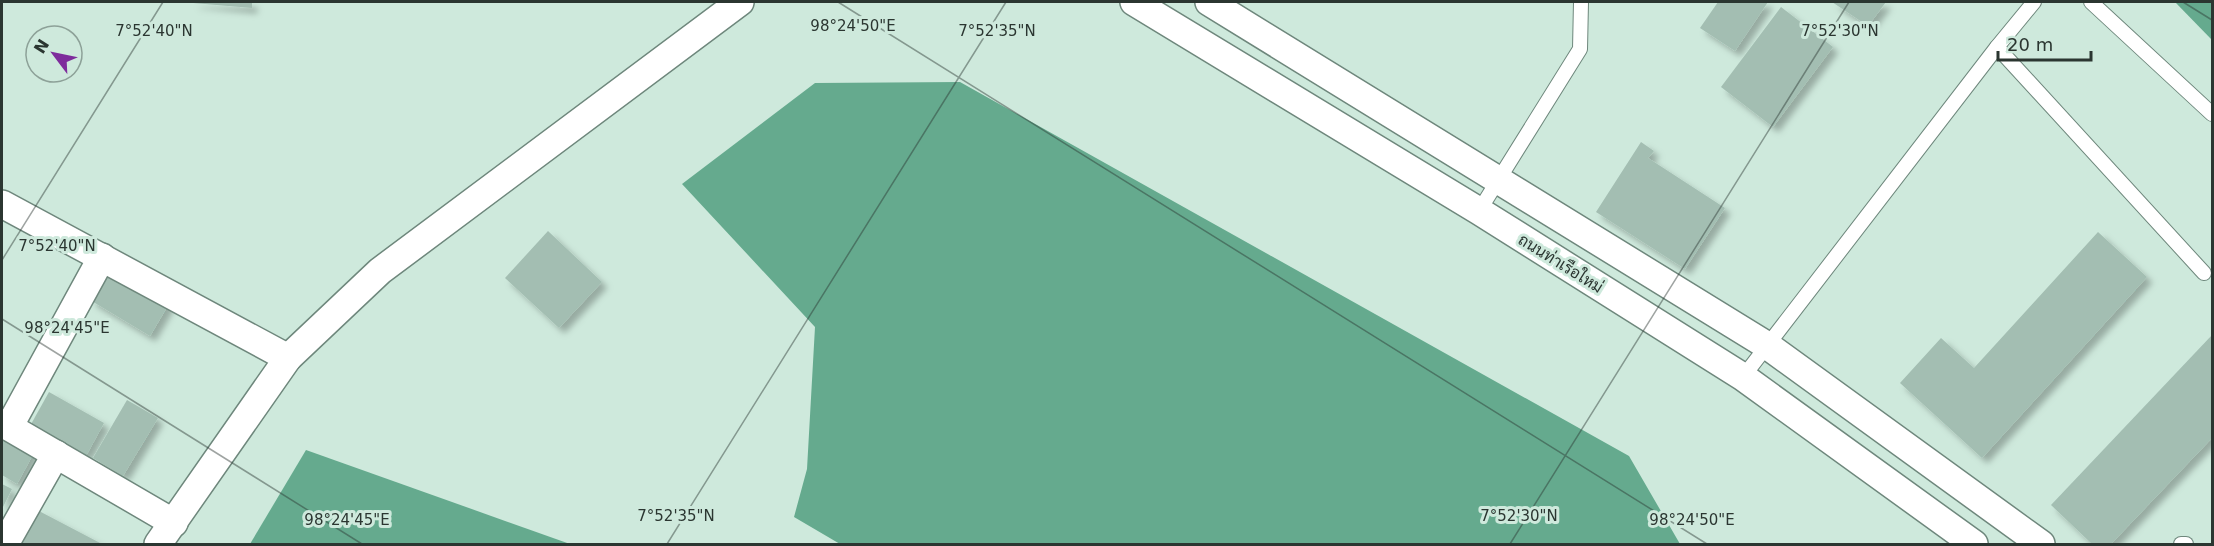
<svg xmlns="http://www.w3.org/2000/svg" width="2214" height="546" font-family="'DejaVu Sans',Sarabun,sans-serif">
<style>
.water{fill:#65aa8e}
.building{fill:#a3beb2;filter:url(#shadow)}
.lines{fill:none;stroke-linecap:round;stroke-linejoin:round}
.service-casing{stroke:#6e877c;stroke-width:16}
.minor-casing{stroke:#6e877c;stroke-width:30}
.service{stroke:#fff;stroke-width:14}
.minor{stroke:#fff;stroke-width:27}
.ticks{fill:none;stroke:#2b3631;stroke-width:1.5;stroke-opacity:0.45}
.labels{text-anchor:middle;stroke-width:6;stroke-linejoin:round;paint-order:stroke}
.street-label{font-size:16px;fill:#2b3631;stroke:#cee9dc}
.ticks-label{font-size:15px;text-anchor:middle;fill:#2b3631;stroke:#cee9dc;stroke-width:6;stroke-linejoin:round;paint-order:stroke}
</style>
<defs>
<filter id="shadow"><feDropShadow dx="5.5" dy="5.5" stdDeviation="3" flood-color="#0004"/></filter>
</defs>
<rect width="100%" height="100%" fill="#cee9dc"/>
<g class="water">
<polygon points="2175,2 2212,2 2212,40"/>
<polygon points="960,82 1629,456 1680,544 840,544 794,517 807,469 815,327 682,184 815,83"/>
<polygon points="306,450 570,544 250,544"/>
</g>
<g class="building">
<polygon points="194,2 252,2 252,8 193,3"/>
<polygon points="1718,2 1768,2 1735,51 1700,28"/>
<polygon points="1832,2 1886,2 1868,26"/>
<polygon points="1781,7 1833,47 1773,127 1721,87"/>
<polygon points="1641,142 1654,151 1648,158 1725,208 1685,269 1596,212"/>
<polygon points="548,231 602,282 559,328 505,278"/>
<polygon points="2098,232 2147,277 1982,458 1900,383 1941,338 1974,368"/>
<polygon points="109,267 170,302 150,336 90,300"/>
<polygon points="2212,335 2212,438 2111,544 2092,544 2051,505"/>
<polygon points="49,392 104,423 86,456 30,426"/>
<polygon points="127,400 158,418 123,476 93,458"/>
<polygon points="2,430 36,449 17,484 2,475"/>
<polygon points="2,484 12,489 2,509"/>
<polygon points="39,511 102,544 21,544"/>
</g>
<g class="lines">
<g class="service-casing">
<g id="service">
<polyline points="2091,2 2212,114"/>
<polyline points="1997,47 2034,2"/>
<polyline points="1479,211 1580,49 1581,2"/>
<polyline points="1743,377 1997,47 2204,273"/>
<polyline points="2181,544 2186,544"/>
</g>
</g>
<g class="minor-casing">
<g id="minor">
<polyline points="1134,2 1479,211 1743,377 1974,544"/>
<polyline points="1209,2 1768,346 2041,544"/>
<polyline points="2,204 288,358"/>
<polyline points="2,423 174,523"/>
<polyline points="9,427 102,257"/>
<polyline points="5,544 56,454"/>
<polyline points="158,544 288,358 380,271 740,2"/>
</g>
</g>
<use href="#service" class="service"/>
<use href="#minor" class="minor"/>
</g>
<path class="ticks" d="M838,2L1707,544M2183,2L2212,20M2,260L163,2M2,319L362,544M667,544L1006,2M1510,544L1849,2"/>
<g class="labels">
<g class="street-label">
<text transform="translate(1561 263) rotate(32)" y="6">ถนนท่าเรือใหม่</text>
</g>
</g>
<g class="ticks-label">
<text x="853" y="31">98°24'50"E</text>
<text x="154" y="36">7°52'40"N</text>
<text x="997" y="36">7°52'35"N</text>
<text x="1840" y="36">7°52'30"N</text>
<text x="57" y="251">7°52'40"N</text>
<text x="67" y="333">98°24'45"E</text>
<text x="676" y="521">7°52'35"N</text>
<text x="1519" y="521">7°52'30"N</text>
<text x="347" y="525">98°24'45"E</text>
<text x="1692" y="525">98°24'50"E</text>
</g>
<rect width="2214" height="546" fill="none" stroke="#2b3631" stroke-width="6"/>
<g transform="translate(54 54) rotate(302)"><circle r="28" fill="#cee9dc" stroke="#8da198" stroke-width="1.5"/>
<path d="M0-4.5L10 22L0 15L-10 22Z" fill="#7e2c9c"/>
<text y="-9" font-size="16" font-weight="bold" text-anchor="middle" fill="#2b3631">N</text>
</g>
<path d="M1998 51v9h93v-9" fill="none" stroke="#2b3631" stroke-width="3"/>
<text x="2007" y="51" font-size="18" fill="#2b3631" stroke="#cee9dc" stroke-width="4.5" paint-order="stroke">20 m</text>
</svg>
